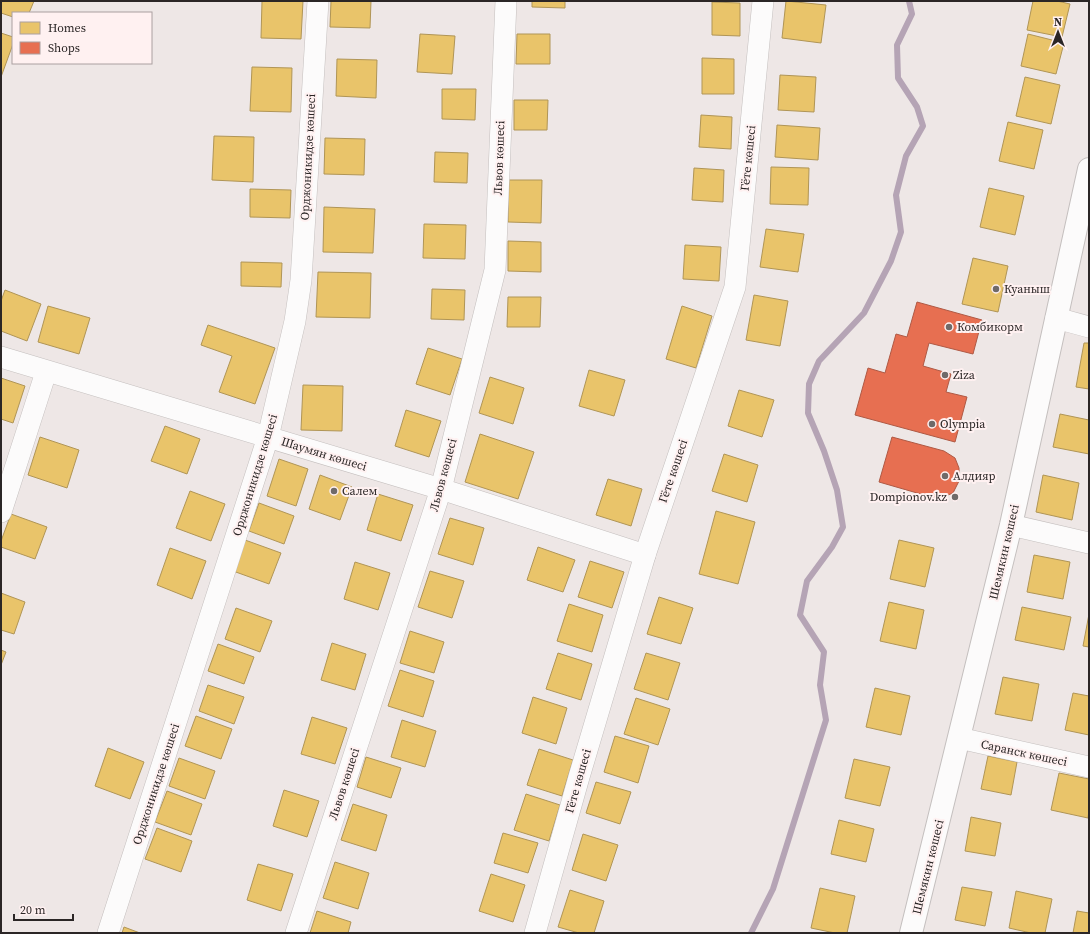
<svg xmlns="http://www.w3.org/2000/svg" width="1090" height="934" font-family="'Source Serif 4',serif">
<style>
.homes{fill:#e9c46a;stroke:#b09556}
.shops{fill:#e76f51;stroke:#af5944}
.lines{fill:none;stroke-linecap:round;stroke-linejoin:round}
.stream{stroke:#b5a4b5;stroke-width:6}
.street-casing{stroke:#c4bfbe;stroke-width:22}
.secondary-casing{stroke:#c4bfbe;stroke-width:24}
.street{stroke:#fcfbfb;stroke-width:21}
.secondary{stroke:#fcfbfb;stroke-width:22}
.poi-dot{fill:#6f6a69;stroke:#fff1f1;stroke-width:1.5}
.labels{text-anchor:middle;stroke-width:4;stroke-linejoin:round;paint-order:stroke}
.street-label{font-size:12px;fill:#2b2626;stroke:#fff1f1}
.poi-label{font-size:12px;fill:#2b2626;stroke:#fff1f1;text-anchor:start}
</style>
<rect width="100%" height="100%" fill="#eee7e6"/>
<g class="homes">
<polygon points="1,1 34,1 29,13 13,13 13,17 1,13"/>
<polygon points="262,1 303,1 301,39 261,38"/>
<polygon points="331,1 371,1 370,28 330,27"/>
<polygon points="532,1 565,1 565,8 532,7"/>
<polygon points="786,1 826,5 821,43 782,38"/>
<polygon points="1033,1 1057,1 1070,4 1062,37 1027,30"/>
<polygon points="712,2 740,3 740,36 712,35"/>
<polygon points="1,33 13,37 13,44 1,77"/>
<polygon points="420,34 455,36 452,74 417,72"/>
<polygon points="517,34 550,34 550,64 516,64"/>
<polygon points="1028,34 1064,43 1056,74 1021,66"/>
<polygon points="702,58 734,59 734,94 702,94"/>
<polygon points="337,59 377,60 376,98 336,96"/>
<polygon points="252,67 292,68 291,112 250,111"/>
<polygon points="780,75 816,77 814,112 778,110"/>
<polygon points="1025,77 1060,85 1051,124 1016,116"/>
<polygon points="442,89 476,89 475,120 442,119"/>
<polygon points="514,100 548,100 547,130 514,130"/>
<polygon points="701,115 732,117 731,149 699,147"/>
<polygon points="1008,122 1043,130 1034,169 999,161"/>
<polygon points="777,125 820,128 818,160 775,157"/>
<polygon points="214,136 254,137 253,182 212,180"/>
<polygon points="325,138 365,139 364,175 324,174"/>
<polygon points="435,152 468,153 467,183 434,182"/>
<polygon points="771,167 809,168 808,205 770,204"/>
<polygon points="694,168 724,170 723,202 692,200"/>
<polygon points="509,180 542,180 541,223 508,222"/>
<polygon points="989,188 1024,196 1015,235 980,227"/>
<polygon points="250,189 291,190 290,218 250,217"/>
<polygon points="324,207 375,209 373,253 323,252"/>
<polygon points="424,224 466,225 465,259 423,258"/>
<polygon points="766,229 804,234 798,272 760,267"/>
<polygon points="508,241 541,242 541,272 508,271"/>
<polygon points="685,245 721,247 719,281 683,279"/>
<polygon points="973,258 1008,266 998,312 962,304"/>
<polygon points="241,262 282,263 281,287 241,286"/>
<polygon points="318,272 371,273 370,318 316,317"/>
<polygon points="432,289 465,290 464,320 431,319"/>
<polygon points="5,290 41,304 27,341 1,331 1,301"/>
<polygon points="754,295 788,301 780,346 746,340"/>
<polygon points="508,297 541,297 540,327 507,327"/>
<polygon points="48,306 90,318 79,354 38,342"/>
<polygon points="682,306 712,316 696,368 666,359"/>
<polygon points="208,325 275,348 255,404 219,392 232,356 201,345"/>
<polygon points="1084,343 1089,343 1089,389 1076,387"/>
<polygon points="428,348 462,359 450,395 416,384"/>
<polygon points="589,370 625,380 614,416 579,406"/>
<polygon points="490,377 524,388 513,424 479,413"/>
<polygon points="1,378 25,386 13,423 1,419"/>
<polygon points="303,385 343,386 342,431 301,430"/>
<polygon points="739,390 774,400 762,437 728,426"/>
<polygon points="406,410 441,421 429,457 395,446"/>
<polygon points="1060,414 1089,420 1089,454 1053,447"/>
<polygon points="165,426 200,439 187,474 151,461"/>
<polygon points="480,434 534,452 518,499 465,482"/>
<polygon points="40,437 79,450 67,488 28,475"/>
<polygon points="724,454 758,465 747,502 712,491"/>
<polygon points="279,459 308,469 296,506 267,496"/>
<polygon points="320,475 352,487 340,520 309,509"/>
<polygon points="1043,475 1079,483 1072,520 1036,512"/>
<polygon points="608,479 642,489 631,526 596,515"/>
<polygon points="190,491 225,504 211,541 176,528"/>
<polygon points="378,494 413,505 401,541 367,530"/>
<polygon points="259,503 294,516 284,544 249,531"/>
<polygon points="716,511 755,522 738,584 699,574"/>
<polygon points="11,514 47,527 35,559 1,547 1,541"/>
<polygon points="450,518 484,528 473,565 438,554"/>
<polygon points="245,540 281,553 269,584 233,571"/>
<polygon points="899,540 934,548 925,587 890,579"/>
<polygon points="538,547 575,560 563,592 527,580"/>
<polygon points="170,548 206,561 192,599 157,585"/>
<polygon points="1034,555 1070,562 1063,599 1027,592"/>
<polygon points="590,561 624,572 612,608 578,597"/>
<polygon points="355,562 390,573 378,610 344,599"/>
<polygon points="430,571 464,581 452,618 418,607"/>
<polygon points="1,593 25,602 14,634 1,630"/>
<polygon points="659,597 693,608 681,644 647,634"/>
<polygon points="889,602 924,610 916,649 880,641"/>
<polygon points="569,604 603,615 592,652 557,641"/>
<polygon points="1022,607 1071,617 1064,650 1015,640"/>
<polygon points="236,608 272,621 260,652 225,639"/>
<polygon points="1089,614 1089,647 1083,646"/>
<polygon points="410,631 444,642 434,673 400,663"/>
<polygon points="332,643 366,654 355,690 321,680"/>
<polygon points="218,644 254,657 244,684 208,671"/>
<polygon points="1,650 6,652 1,665"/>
<polygon points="558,653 592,664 581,700 546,689"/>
<polygon points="646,653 680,663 668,700 634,689"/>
<polygon points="400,670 434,681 423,717 388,706"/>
<polygon points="1003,677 1039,684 1032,721 995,714"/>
<polygon points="208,685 244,697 234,724 199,711"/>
<polygon points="875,688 910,696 901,735 866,727"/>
<polygon points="1073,693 1089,696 1089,735 1065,730"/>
<polygon points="533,697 567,708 556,744 522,733"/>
<polygon points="636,698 670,709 658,745 624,734"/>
<polygon points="196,716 232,729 221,759 185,746"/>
<polygon points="312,717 347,728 335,764 301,754"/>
<polygon points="402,720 436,731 425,767 391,757"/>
<polygon points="615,736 649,746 638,783 604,772"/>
<polygon points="108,748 144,762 130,799 95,786"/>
<polygon points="539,749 573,760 562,796 527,785"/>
<polygon points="988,756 1017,762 1011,795 981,789"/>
<polygon points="366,757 401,768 391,798 357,787"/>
<polygon points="179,758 215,771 205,799 169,786"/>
<polygon points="854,759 890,767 880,806 845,798"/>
<polygon points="1059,773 1089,779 1089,810 1088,818 1051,810"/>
<polygon points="596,782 631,792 620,824 586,813"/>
<polygon points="284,790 319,801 307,837 273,826"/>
<polygon points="167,791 202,804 191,835 155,822"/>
<polygon points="526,794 560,805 549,841 514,830"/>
<polygon points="353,804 387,815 376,851 341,840"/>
<polygon points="971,817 1001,823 995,856 965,851"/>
<polygon points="839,820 874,829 866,862 831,854"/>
<polygon points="157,828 192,841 181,872 145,859"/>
<polygon points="503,833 538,843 528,873 494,863"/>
<polygon points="583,834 618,845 606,881 572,870"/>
<polygon points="335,862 369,873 358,909 323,898"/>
<polygon points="258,864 293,874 281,911 247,900"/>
<polygon points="491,874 525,885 513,922 479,911"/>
<polygon points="962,887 992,892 985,926 955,920"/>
<polygon points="820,888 855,896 847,933 835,933 811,928"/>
<polygon points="570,890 604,901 594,933 579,933 558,927"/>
<polygon points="1016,891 1052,899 1045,933 1031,933 1009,928"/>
<polygon points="317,911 351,922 348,933 310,933"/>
<polygon points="1077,911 1089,913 1089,933 1073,933"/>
<polygon points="124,927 140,933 122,933"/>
</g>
<g class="shops">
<polygon points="917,302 982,320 973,354 929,343 923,366 951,374 946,392 967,397 955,442 855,415 868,368 885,373 896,334 907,337"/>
<polygon points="892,437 944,451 955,458 959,468 959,481 953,493 943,497 931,497 879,482"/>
</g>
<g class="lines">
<polyline class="stream" points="751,933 773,889 826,720 820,685 824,652 800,615 807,581 832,547 843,527 837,490 824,451 808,413 809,384 819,361 864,313 891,261 901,232 896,195 906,156 923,126 917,107 898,78 897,45 912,14 909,1"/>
<g class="street-casing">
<g id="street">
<polyline points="1056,318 1089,327"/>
<polyline points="1,357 441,489 645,555"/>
<polyline points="1,512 46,372"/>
<polyline points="1011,525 1089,543"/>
<polyline points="959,738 1089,767"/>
<polyline points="108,933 268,437 295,321 301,280 318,1"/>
<polyline points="296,933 441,489 495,270 506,1"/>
<polyline points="535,933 579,777 645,555 735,287 763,1"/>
</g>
</g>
<g class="secondary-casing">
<polyline id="secondary" points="911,933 1011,525 1089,169"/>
</g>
<use href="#street" class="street"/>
<use href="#secondary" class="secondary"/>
</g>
<g class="poi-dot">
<circle cx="996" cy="289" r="4"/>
<circle cx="949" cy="327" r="4"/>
<circle cx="945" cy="375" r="4"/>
<circle cx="932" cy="424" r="4"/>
<circle cx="945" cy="476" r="4"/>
<circle cx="334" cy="491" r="4"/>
<circle cx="955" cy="497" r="4"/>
</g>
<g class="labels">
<g class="street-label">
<text transform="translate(308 157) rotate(-87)" y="4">Орджоникидзе көшесі</text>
<text transform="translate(499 158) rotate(-88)" y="4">Львов көшесі</text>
<text transform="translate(748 158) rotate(-84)" y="4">Гёте көшесі</text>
<text transform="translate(324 454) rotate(17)" y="4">Шаумян көшесі</text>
<text transform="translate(673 471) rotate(-71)" y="4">Гёте көшесі</text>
<text transform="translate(255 475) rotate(-73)" y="4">Орджоникидзе көшесі</text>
<text transform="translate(443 475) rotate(-75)" y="4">Львов көшесі</text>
<text transform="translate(1004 552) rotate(-77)" y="4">Шемякин көшесі</text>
<text transform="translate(1024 753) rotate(12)" y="4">Саранск көшесі</text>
<text transform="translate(578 781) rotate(-74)" y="4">Гёте көшесі</text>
<text transform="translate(156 784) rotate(-72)" y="4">Орджоникидзе көшесі</text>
<text transform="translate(344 784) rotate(-72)" y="4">Львов көшесі</text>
<text transform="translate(928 867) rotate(-76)" y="4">Шемякин көшесі</text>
</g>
<g class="poi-label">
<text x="1004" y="293">Куаныш</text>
<text x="957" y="331">Комбикорм</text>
<text x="953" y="379">Ziza</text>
<text x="940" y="428">Olympia</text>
<text x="953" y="480">Алдияр</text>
<text x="342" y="495">Салем</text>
<text x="947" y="501" text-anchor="end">Dompionov.kz</text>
</g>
</g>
<rect width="1090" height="934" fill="none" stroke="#2b2626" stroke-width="4"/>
<rect x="12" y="12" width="140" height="52" fill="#fff1f1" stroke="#aaa0a0"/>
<rect x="20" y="22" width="20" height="12" fill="#e9c46a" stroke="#aaa0a0"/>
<text x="48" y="32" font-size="12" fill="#2b2626">Homes</text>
<rect x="20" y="42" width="20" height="12" fill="#e76f51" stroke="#aaa0a0"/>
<text x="48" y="52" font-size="12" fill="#2b2626">Shops</text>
<g transform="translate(1058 32)" stroke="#fff1f1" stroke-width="3" paint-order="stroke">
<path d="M0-3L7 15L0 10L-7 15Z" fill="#2b2626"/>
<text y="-6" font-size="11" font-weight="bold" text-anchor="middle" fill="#2b2626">N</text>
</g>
<path d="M14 914v6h59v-6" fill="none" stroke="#2b2626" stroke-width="2"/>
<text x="20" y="914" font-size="12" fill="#2b2626" stroke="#fff1f1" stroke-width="3" paint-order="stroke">20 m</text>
</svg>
